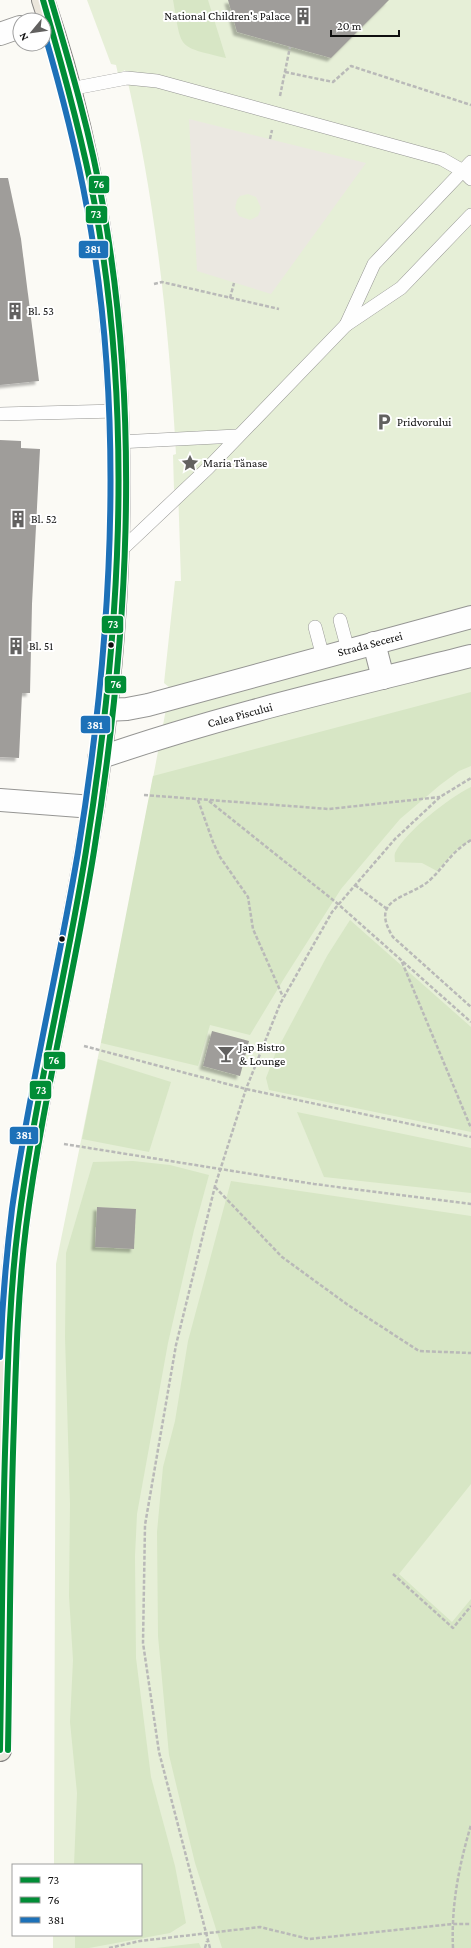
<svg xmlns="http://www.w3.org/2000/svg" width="471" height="1948" font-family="'Crimson Pro',serif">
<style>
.green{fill:#e6efd7}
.forest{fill:#d7e6c5;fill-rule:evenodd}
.plaza{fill:#ebe8e1;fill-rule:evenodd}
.building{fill:#9f9d9a;filter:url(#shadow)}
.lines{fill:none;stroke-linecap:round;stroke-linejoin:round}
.lane-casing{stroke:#959593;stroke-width:14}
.street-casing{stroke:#959593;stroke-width:24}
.primary-casing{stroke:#838280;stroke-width:24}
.path{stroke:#b9b9b8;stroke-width:2.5;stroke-dasharray:4 2;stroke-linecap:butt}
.lane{stroke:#fefefe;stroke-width:13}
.street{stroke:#fefefe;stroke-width:22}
.primary{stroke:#ebe6dc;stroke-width:22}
.bus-1-casing{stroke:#fff;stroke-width:9}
.bus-2-casing{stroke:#fff;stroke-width:9}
.bus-3-casing{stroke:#fff;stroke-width:9}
.bus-1{stroke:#008d36;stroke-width:6}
.bus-2{stroke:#008d36;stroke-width:6}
.bus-3{stroke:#1d71b8;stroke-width:6}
.bus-dot{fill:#0f0f0f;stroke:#fff;stroke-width:1.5}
.labels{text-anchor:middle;stroke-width:4;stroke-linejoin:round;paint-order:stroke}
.poi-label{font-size:12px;fill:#0f0f0f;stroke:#fff;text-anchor:start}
.street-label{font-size:12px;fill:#0f0f0f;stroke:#fff}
.line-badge{stroke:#fff;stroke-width:1.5}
.badge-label{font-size:11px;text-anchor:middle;font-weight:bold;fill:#fff}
</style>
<defs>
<filter id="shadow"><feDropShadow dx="-3.5" dy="3.5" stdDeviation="1" flood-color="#0004"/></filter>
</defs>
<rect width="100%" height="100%" fill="#fbfaf5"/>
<path class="green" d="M87,0H471V1948H53V1935H141V1865H54L56,1264L132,889L170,688L164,683L175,581H181L178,487L174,490L173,455L176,454C169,326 155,196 125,70L118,74L116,65L111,64Z"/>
<g class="forest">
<path d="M173,0H208L226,58C176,46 182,50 173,0Z"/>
<polygon points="471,692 471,766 459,771 440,785 400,819 341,889 285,977 250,1035 210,1025 198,1066 101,1043 153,776"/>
<path d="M471,787V840L455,851L437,871L422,863L395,862C395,859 394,856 395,853C406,831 449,798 471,787Z"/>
<polygon points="350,920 471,1027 471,1132 269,1090 266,1078 276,1052 327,956"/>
<polygon points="98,1059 171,1082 149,1152 82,1139"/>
<polygon points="297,1112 471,1148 471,1193 324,1177"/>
<path d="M133,1161L170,1165L209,1175L194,1230L168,1343L137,1514L135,1556L136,1658L151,1777L175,1866L186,1923L170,1933L89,1948H75V1935H141V1865H74L77,1793L70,1722L73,1660L69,1596L70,1504L65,1337L66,1253L93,1162ZM97,1207L136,1209L134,1249L95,1247Z"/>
<polygon points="231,1181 471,1216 471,1484 399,1574 452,1622 471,1599 471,1948 222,1948 195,1863 169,1755 158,1636 157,1532 163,1467 175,1421 188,1341"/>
<polygon points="199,1943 201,1948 156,1948"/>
</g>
<path class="plaza" d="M189,119L366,163L271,294L197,271ZM248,194L256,197L261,208L258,216L250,220L239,216L235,208L237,200L240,196Z"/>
<g class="building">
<polygon points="228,0 389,0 331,58 237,32"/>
<polygon points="0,178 8,178 21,239 39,381 0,385"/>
<polygon points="0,440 21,441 21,448 40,449 32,604 30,693 22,693 19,758 0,757"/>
<polygon points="212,1031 249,1041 240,1076 203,1066"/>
<polygon points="97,1207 136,1209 134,1249 95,1247"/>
</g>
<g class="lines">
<g class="lane-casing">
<g id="lane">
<polyline points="70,89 127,78 157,81 442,159 463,171 471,179"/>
<polyline points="346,325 374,264 471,162"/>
<polyline points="0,414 117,411"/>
<polyline points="118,442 237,436"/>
<polyline points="116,555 208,468 346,325 401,288 471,215"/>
<polyline points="340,620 348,650"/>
<polyline points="315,627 323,657"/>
</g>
</g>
<g class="street-casing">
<g id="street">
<polyline points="0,34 20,27"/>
<polyline points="374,643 383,678"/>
<polyline points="105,710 127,709 148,705 471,617"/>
<path d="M99,758C220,716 347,687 471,656"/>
<polyline points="0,800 93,807"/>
</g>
</g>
<g class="primary-casing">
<path id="primary" d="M0,1750C2,1646 2,1543 5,1439C7,1377 9,1315 15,1253C21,1194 32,1136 43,1078C58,1002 73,927 86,851C134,570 136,273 43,0"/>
</g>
<g class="path">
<polyline points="285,72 333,82 351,66 471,105"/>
<polyline points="280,96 290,47"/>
<polyline points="270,139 272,130"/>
<polyline points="154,284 162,282 279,309"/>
<polyline points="230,298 234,283"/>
<polyline points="144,795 329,809 440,797"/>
<polyline points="198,800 213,842 220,857 248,897 253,929 283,997"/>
<polyline points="209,801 338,904 471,1022"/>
<path d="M471,840C451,852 445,866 430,880C409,899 368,897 393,937L471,1007"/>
<polyline points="355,885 387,909"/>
<polyline points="402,962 471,1128"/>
<polyline points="84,1046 246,1089 471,1137"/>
<polyline points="64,1144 314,1184 471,1204"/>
<polyline points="215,1187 282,1257 348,1305 419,1351 471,1353"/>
<polyline points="393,1574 453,1628 471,1606"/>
<polyline points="109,1948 140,1941 260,1927 309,1939 453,1924 471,1924"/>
<polyline points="205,1948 207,1941"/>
<polyline points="210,1948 159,1752 143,1643 145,1525 176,1345 215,1186 246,1089 280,1004 332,912 395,839 440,797 471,778"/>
<path d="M453,1948C451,1906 459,1865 471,1825"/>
</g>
<use href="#lane" class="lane"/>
<use href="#street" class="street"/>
<use href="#primary" class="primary"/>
<g class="bus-1-casing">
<path id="bus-1" d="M0,1750C2,1641 2,1531 6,1422C8,1357 10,1291 18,1227C34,1101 66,977 86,851C120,639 134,419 95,206C82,136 63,68 43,0"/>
</g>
<g class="bus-2-casing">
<path id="bus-2" d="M8,1750C10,1641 10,1531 14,1422C16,1357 18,1291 26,1227C42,1101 74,977 94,851C128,639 141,420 103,206C91,136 71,68 51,0"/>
</g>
<g class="bus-3-casing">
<path id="bus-3" d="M0,1357C2,1308 6,1258 12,1209C29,1089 58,971 78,852C112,643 126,417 87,208C76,148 61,90 44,32"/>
</g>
<use href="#bus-1" class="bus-1"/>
<use href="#bus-2" class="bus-2"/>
<use href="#bus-3" class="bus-3"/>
</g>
<defs>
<g id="building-bare" transform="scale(1.38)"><path d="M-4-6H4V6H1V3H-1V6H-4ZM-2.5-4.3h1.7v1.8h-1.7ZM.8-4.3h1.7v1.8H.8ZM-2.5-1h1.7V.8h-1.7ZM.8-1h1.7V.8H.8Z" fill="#626160" stroke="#fff" stroke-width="2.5" paint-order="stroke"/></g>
<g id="parking-bare" transform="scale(1.38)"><path d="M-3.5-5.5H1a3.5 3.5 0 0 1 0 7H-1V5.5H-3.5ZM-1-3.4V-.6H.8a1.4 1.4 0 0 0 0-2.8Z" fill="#626160" stroke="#fff" stroke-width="2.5" paint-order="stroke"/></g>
<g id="sight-bare" transform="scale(1.38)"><path d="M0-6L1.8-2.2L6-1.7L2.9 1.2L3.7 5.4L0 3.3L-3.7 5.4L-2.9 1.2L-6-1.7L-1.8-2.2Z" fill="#626160" stroke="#fff" stroke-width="2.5" paint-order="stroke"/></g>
<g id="bar-bare" transform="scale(1.38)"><path d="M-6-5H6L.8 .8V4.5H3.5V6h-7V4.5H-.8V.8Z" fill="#626160" stroke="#fff" stroke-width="2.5" paint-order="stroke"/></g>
</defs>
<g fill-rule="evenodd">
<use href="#building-bare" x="303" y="16"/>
<use href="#building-bare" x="15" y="311"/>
<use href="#parking-bare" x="384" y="422"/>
<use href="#sight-bare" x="190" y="463"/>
<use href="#building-bare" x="18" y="519"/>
<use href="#building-bare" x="16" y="646"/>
<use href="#bar-bare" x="226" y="1054"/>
</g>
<g class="bus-dot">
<circle cx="111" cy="645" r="3.5"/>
<circle cx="62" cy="939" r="3.5"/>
</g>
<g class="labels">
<g class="poi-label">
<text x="290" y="20" text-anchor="end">National Children's Palace</text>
<text x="28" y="315">Bl. 53</text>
<text x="397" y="426">Pridvorului</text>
<text x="203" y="467">Maria Tănase</text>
<text x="31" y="523">Bl. 52</text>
<text x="29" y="650">Bl. 51</text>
<text x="239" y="1051">Jap Bistro<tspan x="239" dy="14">&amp; Lounge</tspan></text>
</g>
<g class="street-label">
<text transform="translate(370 644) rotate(-15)" y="4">Strada Secerei</text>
<text transform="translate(240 715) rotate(-15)" y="4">Calea Piscului</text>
</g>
</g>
<g class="line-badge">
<rect x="88" y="175" width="22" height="19" rx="4" fill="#008d36"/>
<rect x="85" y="205" width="23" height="19" rx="4" fill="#008d36"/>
<rect x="78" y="240" width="31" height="19" rx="4" fill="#1d71b8"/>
<rect x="101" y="615" width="23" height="19" rx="4" fill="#008d36"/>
<rect x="104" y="675" width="23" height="19" rx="4" fill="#008d36"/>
<rect x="80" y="715" width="31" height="19" rx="4" fill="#1d71b8"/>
<rect x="43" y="1051" width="23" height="19" rx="4" fill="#008d36"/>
<rect x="29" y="1080" width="23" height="20" rx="4" fill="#008d36"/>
<rect x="9" y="1126" width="30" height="19" rx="4" fill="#1d71b8"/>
</g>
<g class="badge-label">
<text x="99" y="188">76</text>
<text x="96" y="218">73</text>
<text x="93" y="253">381</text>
<text x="113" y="628">73</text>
<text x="116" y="688">76</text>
<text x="95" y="729">381</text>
<text x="54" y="1064">76</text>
<text x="41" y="1094">73</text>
<text x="24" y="1139">381</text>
</g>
<rect x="12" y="1864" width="130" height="72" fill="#ffffff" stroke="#9f9f9f"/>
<rect x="20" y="1877" width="20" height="6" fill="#008d36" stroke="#9f9f9f"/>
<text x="48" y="1884" font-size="12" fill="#0f0f0f">73</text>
<rect x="20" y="1897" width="20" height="6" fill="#008d36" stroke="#9f9f9f"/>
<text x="48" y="1904" font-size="12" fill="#0f0f0f">76</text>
<rect x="20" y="1917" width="20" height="6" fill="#1d71b8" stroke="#9f9f9f"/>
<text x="48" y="1924" font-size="12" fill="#0f0f0f">381</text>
<g transform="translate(32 32) rotate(241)"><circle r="19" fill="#ffffff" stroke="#9f9f9f"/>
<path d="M0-3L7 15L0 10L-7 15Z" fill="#626160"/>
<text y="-6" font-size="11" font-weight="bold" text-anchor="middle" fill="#0f0f0f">N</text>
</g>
<path d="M331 30v6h68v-6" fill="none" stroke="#0f0f0f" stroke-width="2"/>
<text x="337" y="30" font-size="12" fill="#0f0f0f" stroke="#ffffff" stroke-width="3" paint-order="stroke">20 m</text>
</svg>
